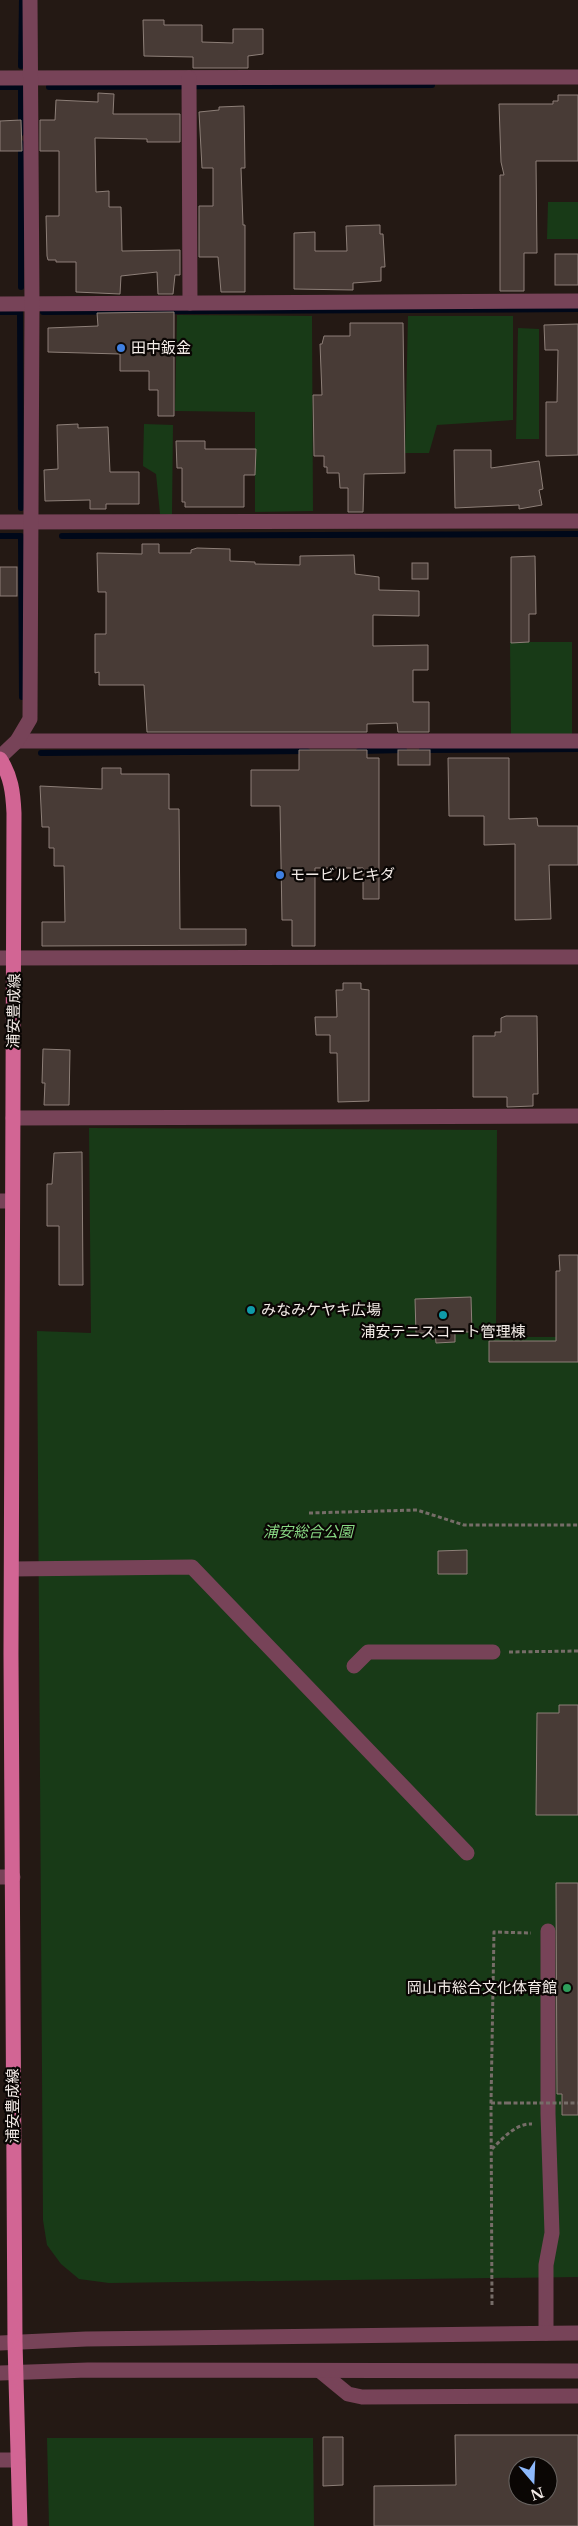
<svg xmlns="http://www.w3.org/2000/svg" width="578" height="2526" font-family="'Libre Baskerville','Noto Sans JP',serif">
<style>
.green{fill:#183a17}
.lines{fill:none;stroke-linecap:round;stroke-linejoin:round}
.stream{stroke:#000819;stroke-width:6}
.building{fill:#483b36;stroke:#8d7f78;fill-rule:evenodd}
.path{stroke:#766d68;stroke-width:3;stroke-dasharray:4 2.5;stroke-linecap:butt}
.minor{stroke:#774358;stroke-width:15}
.major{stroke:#d26594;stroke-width:15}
.path-bridge{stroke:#766d68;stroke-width:3;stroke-dasharray:4 2.5;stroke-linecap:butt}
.shop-dot{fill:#3f7fe0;stroke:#0a0604;stroke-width:2}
.culture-dot{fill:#0f9aa8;stroke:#0a0604;stroke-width:2}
.leisure-dot{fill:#2e9e5b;stroke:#0a0604;stroke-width:2}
.labels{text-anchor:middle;stroke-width:4.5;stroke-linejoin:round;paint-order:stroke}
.poi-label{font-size:15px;fill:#f3ebe7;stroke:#0a0604;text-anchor:start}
.street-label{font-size:15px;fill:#f3ebe7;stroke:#0a0604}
.park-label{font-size:15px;font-style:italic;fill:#88d984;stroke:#0a0604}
</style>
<rect width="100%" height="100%" fill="#241914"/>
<g class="green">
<polygon points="548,202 578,202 578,239 547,239"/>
<polygon points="177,315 312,316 313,511 255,512 255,412 175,411"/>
<polygon points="408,316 513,316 513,420 437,425 429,453 405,453"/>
<polygon points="518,328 539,329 539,439 516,439"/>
<polygon points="144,424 173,425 172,515 160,514 156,474 143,466"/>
<polygon points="510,642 572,642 572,736 511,735"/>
<polygon points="89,1128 497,1130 496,1337 578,1337 578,2277 109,2283 79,2279 61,2264 47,2245 43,2220 37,1331 91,1333"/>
<polygon points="47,2438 313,2438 314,2526 49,2526"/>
</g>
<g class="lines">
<g class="stream">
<polyline points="21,66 22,0"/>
<polyline points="0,87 21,87 21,133"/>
<polyline points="49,87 432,85"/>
<polyline points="21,143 21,287"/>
<polyline points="0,312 20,312 21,508"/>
<polyline points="43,312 578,309"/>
<polyline points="0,536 21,536 22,697"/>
<polyline points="62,536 578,534"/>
<polyline points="422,750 578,749"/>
<polyline points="359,751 404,750"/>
<polyline points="41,753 307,751"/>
</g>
</g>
<g class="building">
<polygon points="143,20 164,20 164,25 202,25 202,42 233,43 233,29 263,29 263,54 248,56 248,68 193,68 193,57 144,56"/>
<polygon points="98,93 114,94 113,114 180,114 180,142 147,142 147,139 95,138 96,192 109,191 109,207 121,207 122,251 180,250 180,275 175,275 173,294 158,294 157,272 121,276 120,294 76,292 76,262 56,262 56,260 48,260 47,256 46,216 59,216 59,151 40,151 40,120 55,120 56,100 98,102"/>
<polygon points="558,95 578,95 578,161 536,161 537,253 524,253 524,291 500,291 500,175 504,175 501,162 499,104 553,104 553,101 558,101"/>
<polygon points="244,106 245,168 241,168 243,225 245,225 245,292 221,292 218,257 199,257 199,206 213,206 213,168 202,168 199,112 219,110 219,107"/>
<polygon points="21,120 22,151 0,151 0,121"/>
<polygon points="380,225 380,234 383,234 385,267 381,267 381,281 353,283 353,290 294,289 294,233 315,232 315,251 347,251 346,226"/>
<rect x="555" y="254" width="23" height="31"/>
<polygon points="174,312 174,416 158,416 158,390 149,390 149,371 120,371 120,354 48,352 48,328 98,326 97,313"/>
<polygon points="350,323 403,323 405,473 364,474 363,512 348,512 348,488 340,488 339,473 327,473 327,467 324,467 324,456 314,456 313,395 322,395 320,344 322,344 324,336 350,336"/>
<polygon points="578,324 578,455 546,456 546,402 557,402 558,350 545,350 544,325"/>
<polygon points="78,424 78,428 108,427 110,472 139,472 139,504 106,504 106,509 90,509 90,500 45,501 44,470 58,469 57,425"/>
<polygon points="176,441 205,441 205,449 256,449 255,475 244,475 244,507 185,507 185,502 182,502 182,468 177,468"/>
<polygon points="454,450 491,450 491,468 539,461 543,489 539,490 542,505 519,509 519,505 455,508"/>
<polygon points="142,544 159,544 159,553 191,553 191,550 197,548 230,549 230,561 255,562 255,564 300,565 300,556 354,555 355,574 379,577 379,590 419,591 419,616 373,615 373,646 428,645 428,670 413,670 413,702 429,702 429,732 398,732 397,723 367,724 367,732 147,732 144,685 99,685 99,672 95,673 95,634 106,634 106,592 98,592 97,553 142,554"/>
<polygon points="535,556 536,614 529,614 529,642 511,643 511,557"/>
<rect x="412" y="563" width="16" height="16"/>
<rect x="0" y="567" width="17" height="29"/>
<polygon points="299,750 367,750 367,758 379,758 379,899 363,899 363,868 315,868 315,946 292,946 292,920 282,920 280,806 251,806 251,770 299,770"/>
<rect x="398" y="750" width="32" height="15"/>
<polygon points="448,758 509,758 509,819 537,818 538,826 578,826 578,865 549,865 551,919 515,920 515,844 484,845 484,816 449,816"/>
<polygon points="102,768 121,768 121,774 169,774 169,809 179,809 180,929 246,929 246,945 42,946 42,922 65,922 64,866 54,866 54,848 49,848 49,827 42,827 40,786 102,789"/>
<polygon points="343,983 361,983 361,989 369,990 369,1101 338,1102 337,1053 330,1053 330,1035 316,1035 315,1017 337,1017 336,990 343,990"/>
<polygon points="506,1016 537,1016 538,1094 533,1094 533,1106 507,1107 507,1097 473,1097 473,1036 495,1036 495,1032 501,1032 501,1018"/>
<polygon points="43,1049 70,1050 69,1105 44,1105 45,1083 42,1083"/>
<polygon points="82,1152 83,1285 59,1285 59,1226 47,1226 47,1184 52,1184 54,1153"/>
<polygon points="559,1255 578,1255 578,1362 489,1362 489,1341 556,1341 556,1271 560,1271"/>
<polygon points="471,1297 472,1332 455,1332 455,1342 436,1343 435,1333 416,1333 415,1299"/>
<polygon points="467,1550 467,1574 438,1574 438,1551"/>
<polygon points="559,1705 578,1705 578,1815 536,1815 537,1713 559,1713"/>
<polygon points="556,1883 578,1883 578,2115 562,2115 562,2094 557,2094"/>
<path d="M455,2435H578V2526H374V2486L456,2485ZM518,2466H548V2496H518Z"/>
<polygon points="323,2437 343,2437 343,2485 323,2486"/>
</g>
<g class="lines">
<g class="path">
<polyline points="309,1513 417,1510 464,1525 578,1525"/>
<polyline points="509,1652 578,1651"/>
<polyline points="491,2103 507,2103"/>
<polyline points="564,2103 578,2103"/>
<path d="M492,2149C502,2139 516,2123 532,2124"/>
<polyline points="492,2305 491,2103 494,1932 531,1933"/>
</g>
<g class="minor">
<polyline points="0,78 578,77"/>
<polyline points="189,78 190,303"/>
<polyline points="0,304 578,301"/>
<polyline points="0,522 578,521"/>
<polyline points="17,741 578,741"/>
<polyline points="0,757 17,741 30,719 32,304 30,0"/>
<polyline points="0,958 578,957"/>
<polyline points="13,1118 578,1116"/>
<polyline points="0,1201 12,1201"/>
<polyline points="12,1569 192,1567 467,1853"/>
<polyline points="354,1666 368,1652 493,1652"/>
<polyline points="0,1877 13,1877"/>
<polyline points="546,2333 546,2265 552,2233 548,2114 548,1931"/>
<polyline points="0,2343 86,2339 578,2333"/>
<polyline points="320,2371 348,2394 362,2397 578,2396"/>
<polyline points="0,2373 88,2370 578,2371"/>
<polyline points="0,2460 18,2460"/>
</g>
<path class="major" d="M0,759C11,776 13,792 14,813L11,1654L15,2342L20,2526"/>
<polyline class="path-bridge" points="507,2103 561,2103"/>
</g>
<g class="shop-dot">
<circle cx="121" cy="348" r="5"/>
<circle cx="280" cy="875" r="5"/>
</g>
<g class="culture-dot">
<circle cx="251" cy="1310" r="5"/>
<circle cx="443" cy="1315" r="5"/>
</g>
<circle class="leisure-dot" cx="567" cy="1988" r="5"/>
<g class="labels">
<g class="poi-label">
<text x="131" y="353">田中鈑金</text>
<text x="290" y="880">モービルヒキダ</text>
<text x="261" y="1315">みなみケヤキ広場</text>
<text x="443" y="1337" text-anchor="middle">浦安テニスコート管理棟</text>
<text x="557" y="1993" text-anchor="end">岡山市総合文化体育館</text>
</g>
<g class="street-label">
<text transform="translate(14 1011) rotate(-89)" y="5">浦安豊成線</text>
<text transform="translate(13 2106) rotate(-90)" y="5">浦安豊成線</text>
</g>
<g class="park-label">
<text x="308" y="1537">浦安総合公園</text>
</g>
</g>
<g transform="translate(533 2481) rotate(161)"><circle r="24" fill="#0a0604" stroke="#67625f"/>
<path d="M0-4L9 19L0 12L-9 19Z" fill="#8db9fc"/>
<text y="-8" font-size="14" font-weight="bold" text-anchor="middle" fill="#f3ebe7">N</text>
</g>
</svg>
